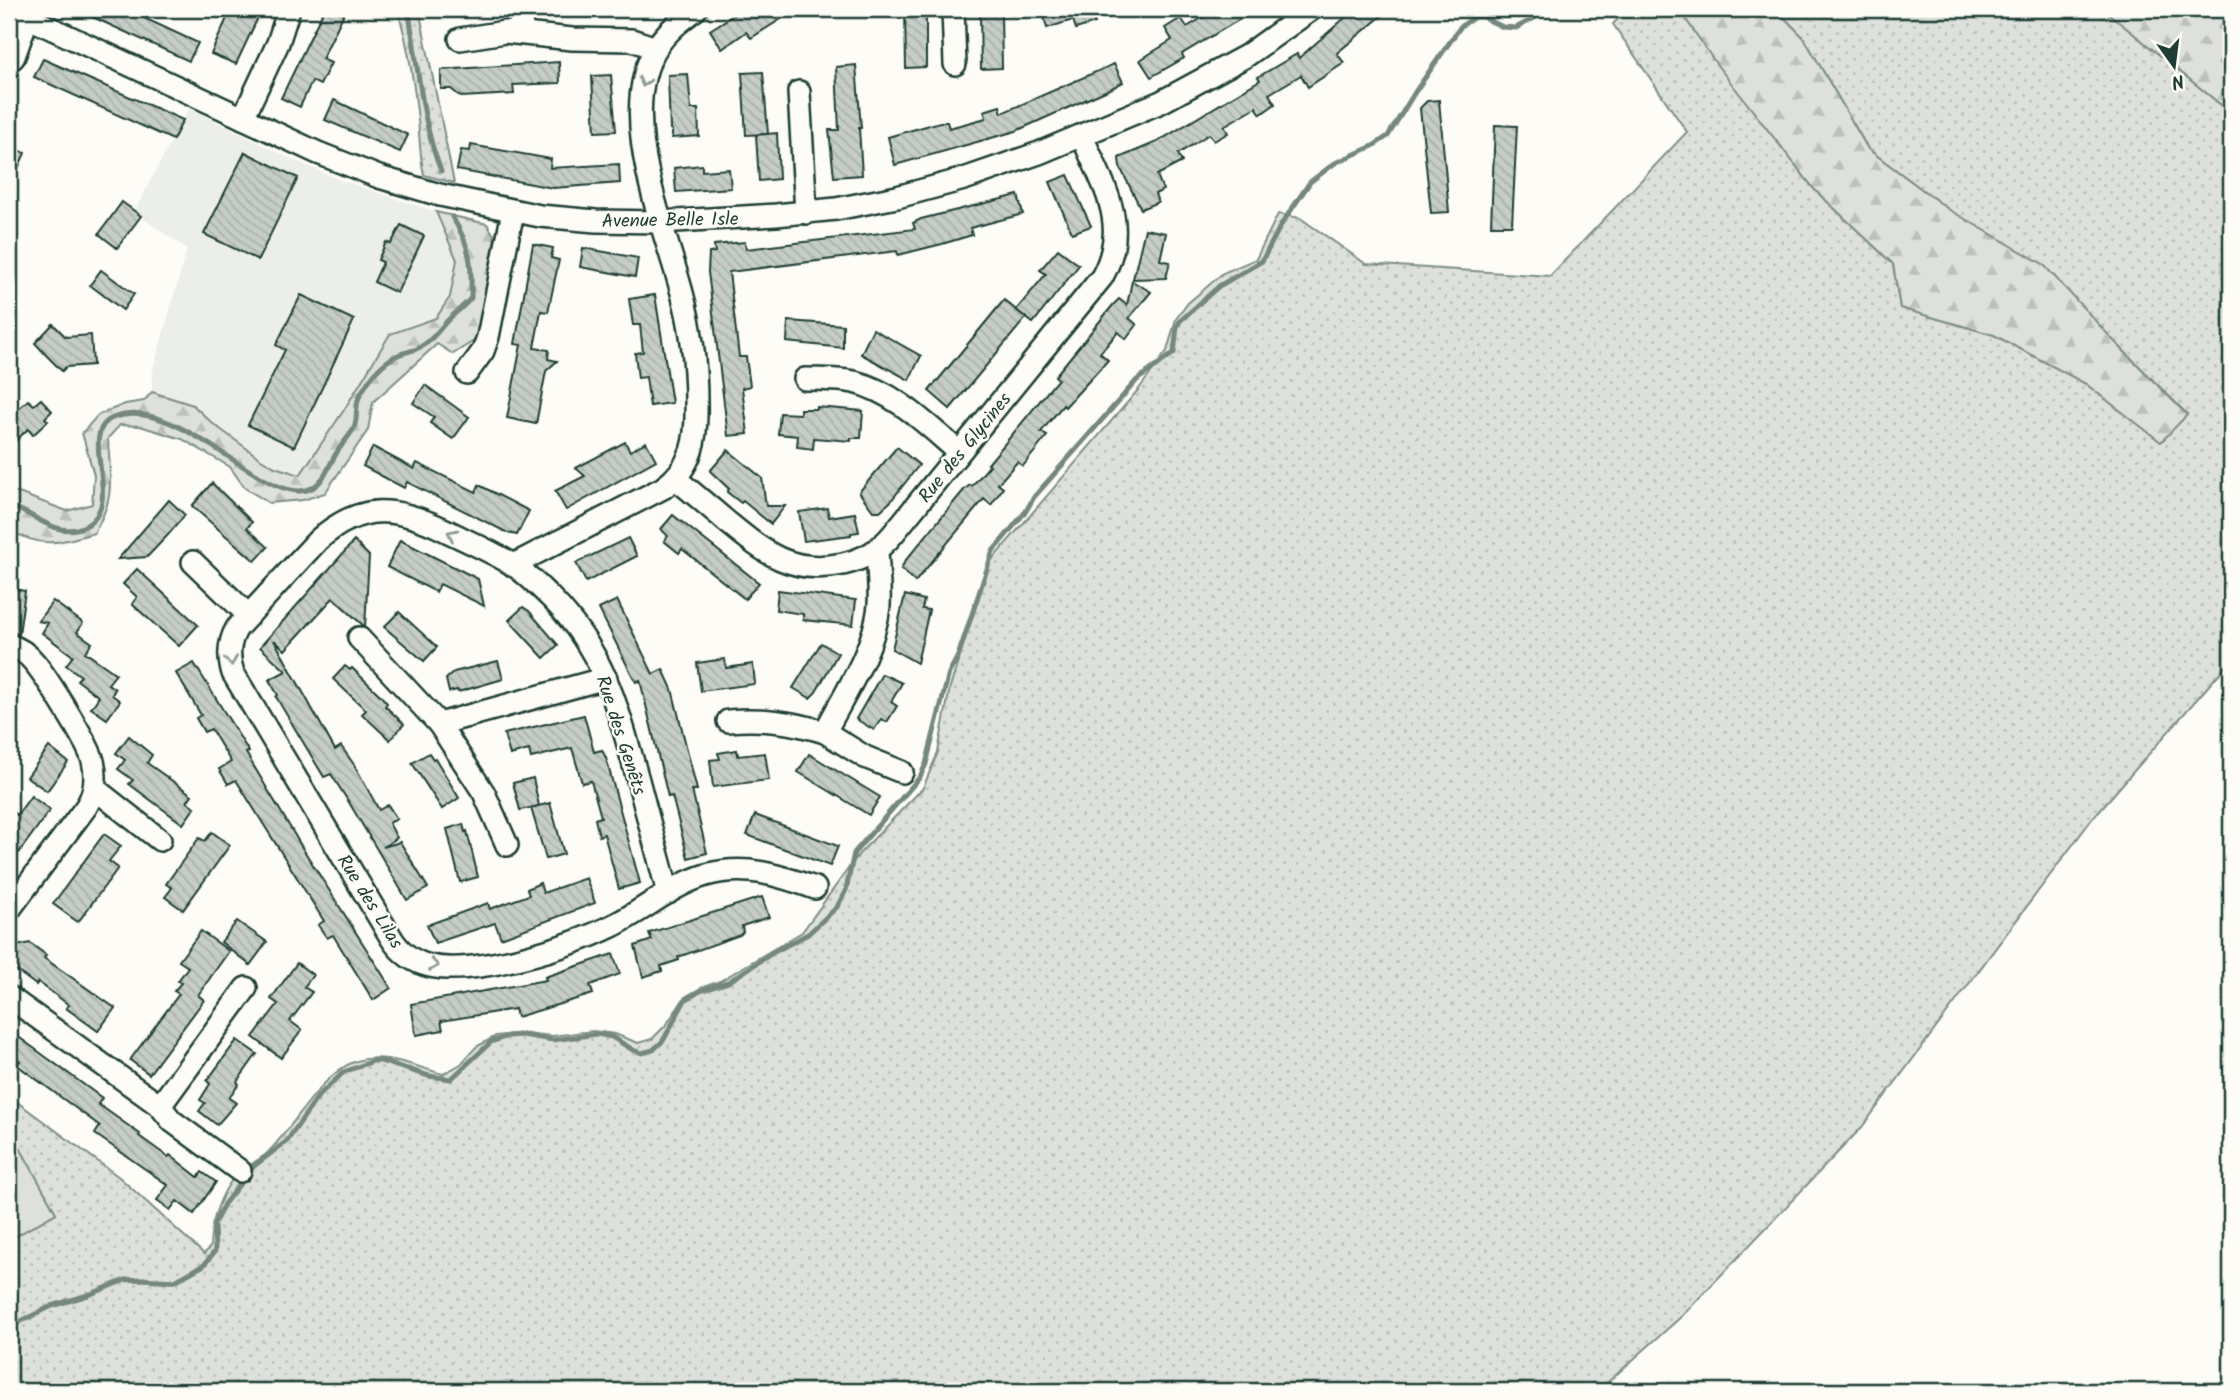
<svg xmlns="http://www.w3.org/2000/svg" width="2240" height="1400" font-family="Kalam,sans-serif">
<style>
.built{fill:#eceee9}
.grass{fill:url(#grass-dots);stroke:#7e8e88;stroke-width:2}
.forest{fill:url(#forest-firs);stroke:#7e8e88;stroke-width:2}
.green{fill:#dde0db;stroke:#7e8e88;stroke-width:2}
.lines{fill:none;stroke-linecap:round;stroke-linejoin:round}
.stream{stroke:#75877f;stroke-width:5}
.building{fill:url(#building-back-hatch);stroke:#1f3d34;stroke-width:2}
.street-casing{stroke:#1f3d34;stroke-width:26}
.secondary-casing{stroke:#1f3d34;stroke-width:37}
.street{stroke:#fdfcf7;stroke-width:21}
.secondary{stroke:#fdfcf7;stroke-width:32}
.oneway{stroke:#8e9c96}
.labels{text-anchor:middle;stroke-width:5;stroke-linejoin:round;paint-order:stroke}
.street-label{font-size:19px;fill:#1f3d34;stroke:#fdfcf7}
</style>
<defs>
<pattern id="grass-dots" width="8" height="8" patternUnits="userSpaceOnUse" patternTransform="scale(1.75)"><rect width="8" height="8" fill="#dde0db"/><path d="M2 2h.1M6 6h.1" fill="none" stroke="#bdc1bd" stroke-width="1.8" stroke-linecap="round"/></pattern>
<pattern id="forest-firs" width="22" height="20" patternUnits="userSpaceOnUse" patternTransform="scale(1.75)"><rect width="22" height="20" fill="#dde0db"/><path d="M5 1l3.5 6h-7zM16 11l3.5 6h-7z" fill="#bdc1bd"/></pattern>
<pattern id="building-back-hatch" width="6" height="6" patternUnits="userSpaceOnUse" patternTransform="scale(1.75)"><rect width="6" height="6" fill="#c6cdc7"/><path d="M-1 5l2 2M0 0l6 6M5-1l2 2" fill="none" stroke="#aab1ac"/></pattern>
</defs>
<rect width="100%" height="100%" fill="#fdfcf7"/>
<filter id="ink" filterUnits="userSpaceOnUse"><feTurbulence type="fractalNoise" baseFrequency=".0143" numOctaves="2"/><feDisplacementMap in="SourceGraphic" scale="14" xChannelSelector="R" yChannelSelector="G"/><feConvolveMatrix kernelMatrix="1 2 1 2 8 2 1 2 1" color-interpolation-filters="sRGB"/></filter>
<g filter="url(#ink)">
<polygon class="built" points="189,108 289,158 340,180 436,212 457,260 450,297 437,318 390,334 344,410 300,475 275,467 261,459 212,423 193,405 152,392 153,370 187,249 134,212"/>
<g class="grass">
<path d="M397,9H419L454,183L424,175C419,153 420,133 417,111C413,77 408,41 397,9Z"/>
<path d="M1627,9H1679L1718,65L1815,190L1893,264L1900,308L1994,335L2086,384L2161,442L2187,414L2114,341L1948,209L1868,149L1804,38L1776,9H2103L2231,113V660L2092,819L1862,1127L1683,1315L1598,1391H9V1240L56,1213L9,1128V1096L119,1177L204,1254L210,1247C211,1223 217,1202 231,1181C239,1171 254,1163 265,1155C292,1131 320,1074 354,1062C382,1051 416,1067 443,1074L461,1064L476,1047L496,1036L523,1033L552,1036L593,1031L615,1034L638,1043L652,1039L666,1025L685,997L701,988L720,981L802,932L859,854L923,788L938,752L950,687L990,562L1139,389L1167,351L1176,319L1188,303L1223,273L1256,259L1278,214L1300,218L1366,264L1550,276L1687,132L1613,24Z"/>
</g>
<g class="forest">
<polygon points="1679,9 1776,9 1804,38 1868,149 1948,209 2043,264 2114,341 2187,415 2161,442 2086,384 1994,335 1900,308 1893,264 1815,190 1717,65"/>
<polygon points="2103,9 2231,9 2231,113"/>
<path d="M436,212L487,224L495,237L477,339L453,354L437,344L373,402L368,430L325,493L303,500L269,503L245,488L230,467L182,439L140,426L120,425L108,438C110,478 116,497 94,533C59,543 40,549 9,529V492H16L67,511L92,504L94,475L82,433L98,415L125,404L144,401L152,392L193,405L212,423L261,459L275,467L300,475L344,410L390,334L436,318L450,297L457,260Z"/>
</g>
<polygon class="green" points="9,1128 56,1213 9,1240"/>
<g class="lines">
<g class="stream">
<path d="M408,9C418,61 421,122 441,171"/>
<path d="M9,506C26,510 40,523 57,528C67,531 78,530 87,525C126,501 74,431 115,417C183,395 268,511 312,488C326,480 328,466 336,454C341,445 349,437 354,428C358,419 355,406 359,397C368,380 380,363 398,355C405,352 415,351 422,346C435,338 441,326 452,316C459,310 465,305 471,298C472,264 471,246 452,217"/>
<polyline points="9,1327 52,1306 91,1294 125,1280 141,1279 175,1281 204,1265 215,1251 214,1224 224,1204 254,1166 287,1141 319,1095 344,1072 373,1061 381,1061 429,1076 451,1079 491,1042 508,1036 522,1035 553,1040 597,1034 612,1037 633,1050 642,1053 653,1050 663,1041 685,1000 700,991 728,982 774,952 808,934 837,907 846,890 854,853 920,777 926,764 949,673 958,656 993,551 1026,511 1034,497 1137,380 1174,353 1177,327 1180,321 1219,286 1262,261 1281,225 1310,182 1335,163 1373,146 1388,136 1415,92 1461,26 1475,17 1482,17 1503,27 1516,28 1536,17 1543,9"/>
</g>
</g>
<g class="building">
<polygon points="75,9 125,9 198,43 189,61"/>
<polygon points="231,9 262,9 236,64 211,54"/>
<polygon points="324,9 346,9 322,59 331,63 320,85 312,81 300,107 281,98"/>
<polygon points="743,9 797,9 751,38 746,32 722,49 710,30"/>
<polygon points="905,9 926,9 926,67 906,68"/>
<polygon points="1042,9 1098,9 1098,13 1091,15 1095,23 1076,29 1073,20 1047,28"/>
<polygon points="1217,9 1257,9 1182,54 1184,58 1151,77 1140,60 1172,40 1165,28 1181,18 1187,27"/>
<polygon points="1355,9 1390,9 1337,53 1344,63 1308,87 1301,75 1269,94 1275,104 1261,114 1256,107 1224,126 1228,133 1214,141 1209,134 1178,154 1182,162 1157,175 1163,190 1155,194 1158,202 1141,209 1120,167 1119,158 1157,142 1260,80 1258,77 1290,58 1297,54 1299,58"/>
<polygon points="1001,13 1002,68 981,69 980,14"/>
<polygon points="43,59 183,120 173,140 34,77"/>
<polygon points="559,62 560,83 513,85 514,94 461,97 451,89 441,89 441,70"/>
<polygon points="1114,64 1123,82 1112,88 1016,131 895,165 888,137 940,122 947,122 949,128 986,118 984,111 1000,106 1002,113"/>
<polygon points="856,65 861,128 859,128 862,175 834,177 829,130 839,130 836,67"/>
<polygon points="763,72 768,134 746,135 742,73"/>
<polygon points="688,74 691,109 698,109 699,136 672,138 672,130 670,129 668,75"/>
<polygon points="611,75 616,131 595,132 592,76"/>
<polygon points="334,100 408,135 400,152 325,120"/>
<polygon points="1439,100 1449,212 1431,213 1420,108 1427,101"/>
<polygon points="1495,125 1517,126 1512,225 1491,225"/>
<polygon points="777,133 779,179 759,181 756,135"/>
<polygon points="471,145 551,159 550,168 619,164 620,183 553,188 457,170 461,150 470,151"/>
<polygon points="9,146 25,153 9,188"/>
<polygon points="245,152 298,178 258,260 204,234"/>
<polygon points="702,165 702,171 729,169 731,188 676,192 674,168"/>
<polygon points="1068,175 1091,226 1072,233 1050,182"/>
<polygon points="1018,195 1023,214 970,228 972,235 942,244 898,255 897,251 729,272 739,357 746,357 750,386 742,388 748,434 728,436 708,272 709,253 715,252 714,245 745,242 746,249 915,229 913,223 921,219"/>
<polygon points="122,202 141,216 117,248 99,234"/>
<polygon points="401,225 424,236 397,293 374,282 383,262 378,260 386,242 391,244"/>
<polygon points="1145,229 1166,233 1160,260 1170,262 1166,278 1133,279"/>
<polygon points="533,244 553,248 551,258 559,260 548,312 541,311 534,348 549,350 548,359 557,361 546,371 536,424 507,418 521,345 515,344"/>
<polygon points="583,248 638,258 635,277 580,267"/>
<polygon points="1058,249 1079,265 1033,323 1016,310 1046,274 1040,270"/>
<polygon points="101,270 134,294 123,310 90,285"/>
<polygon points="1132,281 1151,292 1129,318 1137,325 1126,339 1118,332 1100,353 1108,360 1065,407 1063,405 1041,432 1047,436 1023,466 1017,462 998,484 1003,488 991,505 984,499 915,582 901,569 905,561 964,490 970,485 972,486 990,465 988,464 1058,379 1055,376 1113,305 1119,299 1127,305"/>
<polygon points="301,295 354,320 294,447 248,425 285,350 276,345"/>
<polygon points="655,295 672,403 650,406 646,377 638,378 635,353 643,352 640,325 633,325 629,299"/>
<polygon points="1004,300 1026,318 950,409 929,391"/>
<polygon points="788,321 843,325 843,348 787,342"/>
<polygon points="53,324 66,337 91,335 93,365 66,367 62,371 47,356 35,343"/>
<polygon points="873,329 921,356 909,380 861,354"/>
<polygon points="425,385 469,417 453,439 430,423 434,417 413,403"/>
<polygon points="41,399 52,411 45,418 48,421 33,435 28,429 9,447 9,417 28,400 34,405"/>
<polygon points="817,407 863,411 861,438 851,438 851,441 814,438 813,449 797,447 798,436 778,434 780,413 800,414 800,409 817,409"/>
<polygon points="625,442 630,451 646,442 656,460 566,510 555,491 585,476 576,468"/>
<polygon points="373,447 414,469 417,463 476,492 479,485 529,511 517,535 508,533 407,482 404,488 363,466"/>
<polygon points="897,447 919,465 890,502 880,511 873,511 859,492"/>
<polygon points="728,450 762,478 766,506 785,506 771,524 743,501 741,503 727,492 729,489 710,471"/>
<polygon points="212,483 252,522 247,528 268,547 255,561 192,506"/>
<polygon points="169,500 185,515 167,536 147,557 118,559"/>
<polygon points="827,508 829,517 855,513 859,532 851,533 851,535 804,541 799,512"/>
<polygon points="673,515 759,583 745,599 682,549 679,553 664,541 668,536 661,529"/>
<polygon points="628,538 637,556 586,582 576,563"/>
<polygon points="400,540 478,579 484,606 440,584 436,592 387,567"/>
<polygon points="354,541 369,556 365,627 333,598 285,650 274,640 335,750 341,746 355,766 379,810 388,805 397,819 389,823 397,838 383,847 400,842 428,888 407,900 350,804 331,774 324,777 276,697 278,695 269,680 286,671 260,647"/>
<polygon points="137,569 198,625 179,646 132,604 137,597 123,584"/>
<polygon points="9,588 25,591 19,634 9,632"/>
<polygon points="778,590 856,600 853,625 803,620 803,614 776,610"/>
<polygon points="905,595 924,600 922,609 929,610 917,663 892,649"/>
<polygon points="617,600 653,674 663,669 672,689 697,790 692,790 707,853 688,858 672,796 668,797 640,680 636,682 632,675 599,609"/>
<polygon points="53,601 83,623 77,632 92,643 85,652 116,674 108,684 115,689 112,695 120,701 107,719 91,708 99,697 77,680 81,676 66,665 73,656 42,633 48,623 38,621"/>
<polygon points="523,607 529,611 558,645 544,658 509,620"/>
<polygon points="399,612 437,647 424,661 384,627"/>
<polygon points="821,643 838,653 816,692 810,698 793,688"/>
<polygon points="725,659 726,668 753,664 755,684 701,691 697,663"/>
<polygon points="498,661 503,679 458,692 457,690 449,692 446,679 454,672"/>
<polygon points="194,663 249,752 246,753 303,849 391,988 373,1000 333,935 327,938 318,925 324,921 236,780 228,784 219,769 231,762 211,729 204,732 196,718 201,715 176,673"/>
<polygon points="345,666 350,670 352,668 380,695 387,703 385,706 404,724 390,740 362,714 366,710 333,679"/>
<polygon points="882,674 902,683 891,702 897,706 887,722 881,719 874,730 856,719"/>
<polygon points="584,715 594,752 602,750 606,758 640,883 619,889 604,834 599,836 595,819 601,817 591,781 582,783 572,748 531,758 529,750 510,755 504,734"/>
<polygon points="129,736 152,755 147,763 192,795 187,802 195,807 183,824 129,784 133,780 118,769 125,760 116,753"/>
<polygon points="49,747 68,762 47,791 27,777"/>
<polygon points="737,750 738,756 765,753 769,780 713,787 710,760 720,759 718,753"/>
<polygon points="429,753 433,759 435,758 459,798 442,809 412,763"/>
<polygon points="809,754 880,797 869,815 798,772"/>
<polygon points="533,778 539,806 520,810 513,783"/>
<polygon points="31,796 50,810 9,866 9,809 17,815"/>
<polygon points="550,803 564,854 546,859 531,808"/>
<polygon points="755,815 838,846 830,866 747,835"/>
<polygon points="463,824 465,832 467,831 478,877 460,882 447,829"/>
<polygon points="212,832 230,845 183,910 165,897 172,888 166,884 199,838 205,841"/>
<polygon points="104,834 121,846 109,861 118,868 78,922 53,904"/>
<polygon points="586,878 595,903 501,938 495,923 435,943 427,925 488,903 490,909 529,895 527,889 540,883 543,893"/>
<polygon points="762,897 769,917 742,926 743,932 740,935 678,957 679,960 661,966 662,971 643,977 635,946 652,940 649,933"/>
<polygon points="237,921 267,942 250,965 221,942"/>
<polygon points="201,931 229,951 198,995 204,1000 149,1074 130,1060 179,994 174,991 181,983 178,981 188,967 179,961"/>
<polygon points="9,940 17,946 30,943 46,955 44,958 115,1008 98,1031 66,1008 69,1005 38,982 36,985 9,965"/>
<polygon points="613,954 620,974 590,985 593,994 517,1017 515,1009 441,1021 443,1030 416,1035 411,1004 546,980 545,977"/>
<polygon points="297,963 313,975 304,987 312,992 290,1021 302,1030 281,1058 253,1037 278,1004 271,999"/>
<polygon points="9,1030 102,1098 98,1104 140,1134 139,1136 168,1157 170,1155 198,1177 202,1172 216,1182 194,1214 177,1201 170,1210 157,1200 168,1185 95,1134 100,1126 17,1065 20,1061 9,1053"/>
<polygon points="237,1040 257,1054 237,1082 239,1084 229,1098 236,1103 217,1125 199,1111 205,1103 200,1100 210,1084 207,1081"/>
</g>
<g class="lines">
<g class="street-casing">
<g id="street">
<polyline points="517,9 524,33"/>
<polyline points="953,9 955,64"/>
<polyline points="12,10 318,153 379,177 440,195 540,216 596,221 660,222 776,215 836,209 897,197 964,179 1039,153 1161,102 1246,56 1312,9"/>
<polyline points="460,39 505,32 572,39 632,40 656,48"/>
<polyline points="799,92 806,213"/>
<polyline points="243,118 278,43 289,9"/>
<polyline points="467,373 483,351 488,337 513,211"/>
<path d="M805,379C821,379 838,379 854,382C895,392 928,426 959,452"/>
<path d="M676,479C693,493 710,507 726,521C764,552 790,575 843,564C864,559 879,551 893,534L1102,277C1131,224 1103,186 1082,136"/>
<path d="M877,551C878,569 880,588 879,606C874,651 845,693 825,732L865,757L902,772"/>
<polyline points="193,562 248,615"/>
<path d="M513,565L663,488C693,467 697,438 696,403C696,365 692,329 682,293C664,225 614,110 658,45C668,30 682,20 696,9"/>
<polyline points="359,638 439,724 606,678"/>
<path d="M9,645C19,648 28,654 35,663C47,678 89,744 93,761C97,777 95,793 86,807L9,910"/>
<path d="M728,721C763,718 792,722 825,732"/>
<polyline points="439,724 484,793 507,845"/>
<polyline points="94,788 160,840"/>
<path d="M668,893C658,855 648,817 638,780C618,709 605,653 552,599C540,587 526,573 512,564C491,551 467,541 445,530C396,506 361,502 318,540L237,628C228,643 228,657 233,673L392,939C401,953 413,962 430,966C476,976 569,947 612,926C643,911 672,885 706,875C745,864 778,875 815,888"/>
<polyline points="9,997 160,1106 172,1121 240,1171"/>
<polyline points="160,1106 246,988"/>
</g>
</g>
<g class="secondary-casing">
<polyline id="secondary" points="9,54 25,9"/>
</g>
<use href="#street" class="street"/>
<use href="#secondary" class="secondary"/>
</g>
<defs><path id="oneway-chevron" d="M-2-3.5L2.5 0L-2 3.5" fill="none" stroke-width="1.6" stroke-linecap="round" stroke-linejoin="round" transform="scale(1.75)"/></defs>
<g class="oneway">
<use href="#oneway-chevron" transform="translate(644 82) rotate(104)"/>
<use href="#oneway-chevron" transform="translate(452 534) rotate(-154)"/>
<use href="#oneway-chevron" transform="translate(231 661) rotate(82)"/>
<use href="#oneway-chevron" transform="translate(434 965) rotate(9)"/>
</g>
</g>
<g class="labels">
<g class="street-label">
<text transform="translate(670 219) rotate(-1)" y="7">Avenue Belle Isle</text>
<text transform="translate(964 447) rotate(-51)" y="7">Rue des Glycines</text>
<text transform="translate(622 735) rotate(72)" y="7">Rue des Genêts</text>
<text transform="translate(371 901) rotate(58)" y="7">Rue des Lilas</text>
</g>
</g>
<rect width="2240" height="1400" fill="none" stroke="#fdfcf7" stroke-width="35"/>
<rect x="18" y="18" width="2205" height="1365" fill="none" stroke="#1f3d34" stroke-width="2.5" filter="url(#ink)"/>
<g transform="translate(2174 66) rotate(166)" stroke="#fdfcf7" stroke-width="5" paint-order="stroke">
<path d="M0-5L12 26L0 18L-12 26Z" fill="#1f3d34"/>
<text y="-10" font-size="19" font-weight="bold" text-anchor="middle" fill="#1f3d34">N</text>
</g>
</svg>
